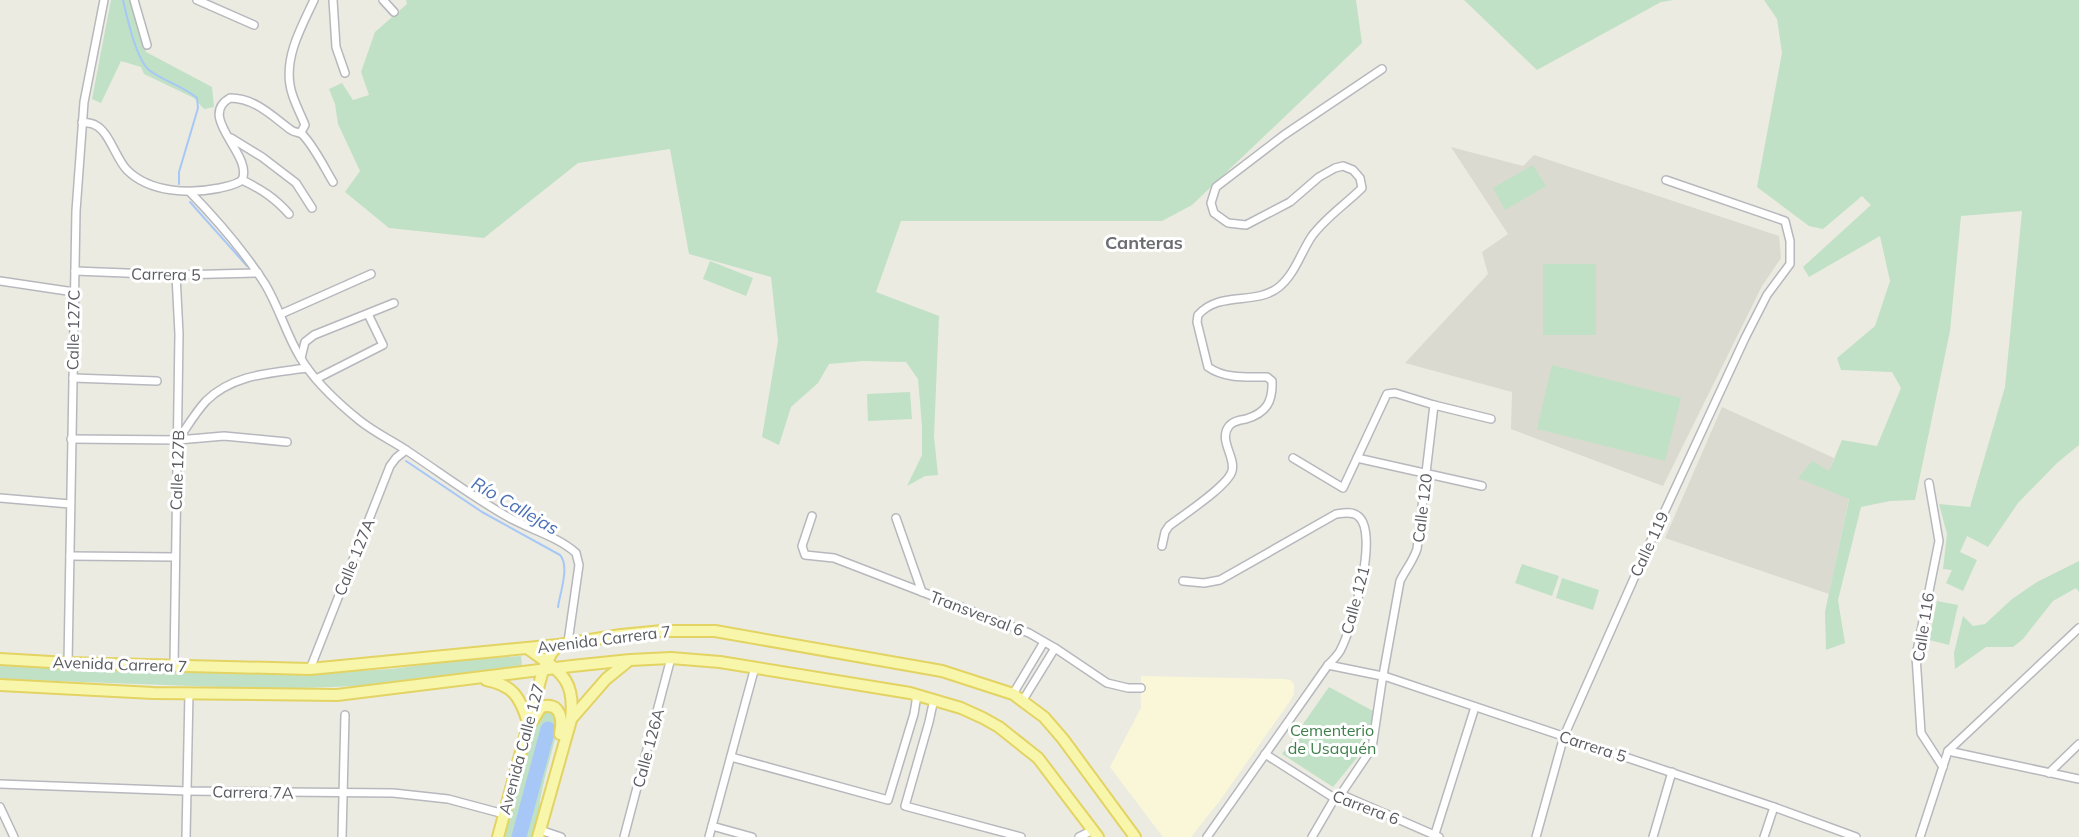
<svg xmlns="http://www.w3.org/2000/svg" width="2079" height="837" font-family="Mulish,sans-serif">
<style>
.commercial{fill:#faf7d8}
.education{fill:#dbdad0}
.green{fill:#c0e1c5}
.lines{fill:none;stroke-linecap:round;stroke-linejoin:round}
.stream{stroke:#a7c8f6;stroke-width:2}
.river{stroke:#a7c8f6;stroke-width:15}
.street-casing{stroke:#b7b8bd;stroke-width:10}
.primary-casing{stroke:#e3d363;stroke-width:14}
.street{stroke:#fff;stroke-width:7}
.primary{stroke:#f7f6ab;stroke-width:10}
.labels{text-anchor:middle;stroke-width:6;stroke-linejoin:round;paint-order:stroke}
.street-label{font-size:16px;fill:#5a5c61;stroke:#fff}
.park-label{font-size:16px;fill:#3c7e49;stroke:#fff}
.neighbourhood-label{font-size:18px;font-weight:bold;fill:#6b6e73;stroke:#fff}
.water-label{font-size:18px;font-style:italic;fill:#4c70b7;stroke:#fff}
</style>
<rect width="100%" height="100%" fill="#ebebe2"/>
<polygon class="commercial" points="1141,676 1285,679 1290,680 1294,684 1294,694 1290,701 1221,799 1191,837 1163,837 1110,767 1141,708"/>
<g class="education">
<polygon points="1451,147 1523,166 1534,155 1779,236 1781,258 1762,286 1663,486 1511,429 1512,392 1405,363 1488,274 1482,252 1508,234"/>
<polygon points="1722,407 1834,458 1829,472 1849,498 1829,594 1665,538"/>
</g>
<g class="green">
<polygon points="111,0 130,0 146,52 212,87 214,107 204,109 194,98 144,74 141,67 121,61 101,103 92,99"/>
<polygon points="406,0 1356,0 1362,43 1192,205 1162,221 901,221 876,292 939,316 934,436 938,475 925,476 907,486 922,455 922,426 918,379 906,362 863,361 829,364 818,383 791,407 779,445 762,437 778,341 771,277 689,254 670,149 578,163 484,238 389,228 345,192 360,171 338,124 335,104 329,89 342,83 353,100 369,95 361,72 375,32 407,4"/>
<polygon points="1464,0 1674,0 1661,2 1537,70"/>
<polygon points="1764,0 2079,0 2079,445 2057,463 2018,503 1988,547 1967,536 1960,552 1977,560 1963,591 1946,583 1952,570 1943,569 1947,534 1939,504 1970,507 2005,387 2022,211 1961,216 1950,331 1915,500 1890,501 1861,507 1838,600 1845,643 1826,650 1825,612 1849,499 1798,478 1812,461 1829,471 1842,440 1877,446 1901,388 1892,372 1841,370 1837,358 1875,326 1890,281 1880,236 1809,277 1803,267 1871,205 1862,196 1823,229 1809,226 1757,187 1782,53 1777,19"/>
<polygon points="1533,165 1546,186 1505,210 1493,188"/>
<polygon points="710,261 753,278 746,296 703,279"/>
<rect x="1543" y="264" width="53" height="71"/>
<polygon points="1552,365 1681,398 1665,461 1537,429"/>
<polygon points="910,392 912,419 868,421 867,394"/>
<polygon points="2079,561 2079,592 2076,588 2053,601 2023,639 2013,647 1986,647 1955,669 1954,653 1963,616 1973,626 1985,624 2012,599 2037,582"/>
<polygon points="1522,564 1559,576 1552,596 1515,583"/>
<polygon points="1562,578 1599,590 1593,610 1556,598"/>
<polygon points="1937,601 1958,605 1949,645 1929,640"/>
<polygon points="521,656 522,666 357,686 276,689 0,679 0,664 117,670 307,674 392,669 444,662"/>
<polygon points="1329,687 1373,711 1368,741 1364,749 1333,787 1282,754"/>
<path d="M545,710H554L559,724L545,777L540,800L539,817L534,837H501C510,806 525,732 545,710Z"/>
</g>
<g class="lines">
<g class="stream">
<path d="M123,0C127,17 136,59 149,70C163,81 183,86 197,98L198,108L179,172V184"/>
<polyline points="190,202 247,266"/>
<path d="M406,461L482,512L560,555C570,566 560,593 558,607"/>
</g>
<polyline class="river" points="519,837 548,729"/>
<g class="street-casing">
<g id="street">
<polyline points="134,0 147,45"/>
<polyline points="197,0 254,25"/>
<polyline points="333,0 336,47 345,73"/>
<polyline points="383,0 394,12"/>
<path d="M82,122C86,123 92,123 95,125C109,131 116,159 127,170C150,193 190,194 220,188C228,186 236,185 242,180"/>
<path d="M301,132L305,125C300,112 292,99 290,85C285,55 302,26 314,0"/>
<polyline points="231,138 262,157 296,183 312,208"/>
<path d="M242,180C254,155 196,117 230,98C255,98 272,116 291,130C295,133 300,132 303,135C315,148 324,167 333,182"/>
<path d="M242,180C261,189 275,198 289,214"/>
<path d="M190,192C217,220 244,251 265,284C279,307 286,334 300,357C314,381 338,403 359,420C375,433 393,441 409,452C442,474 474,498 508,517C529,529 559,537 576,553L579,565L568,642"/>
<polyline points="75,271 176,275 258,273"/>
<polyline points="0,281 74,292"/>
<polyline points="281,314 371,274"/>
<polyline points="301,358 305,342 314,335 394,303"/>
<polyline points="73,378 157,381"/>
<polyline points="316,379 383,345 368,314"/>
<polyline points="71,439 178,440 224,436 287,442"/>
<path d="M178,440C187,427 195,413 206,401C233,374 272,373 307,368"/>
<polyline points="1293,458 1343,488 1387,394 1395,393 1434,405 1491,419"/>
<polyline points="1357,458 1482,486"/>
<polyline points="1929,483 1939,541 1916,656 1921,733 1943,767"/>
<polyline points="0,498 70,504"/>
<polyline points="812,516 802,546 805,555 834,558 1029,633 1055,648 1107,683 1128,688 1141,688"/>
<polyline points="896,518 922,592"/>
<path d="M1162,546L1165,532L1169,526C1183,515 1228,486 1232,471C1236,457 1218,440 1229,426C1233,421 1240,420 1246,419C1266,413 1273,402 1272,381L1267,377C1247,377 1225,379 1208,367L1197,322L1198,315C1220,290 1256,306 1279,287C1295,274 1301,252 1312,236C1326,217 1346,204 1362,188L1360,178L1353,170L1343,166L1335,168L1319,177L1290,202L1246,225L1228,223L1214,213L1211,203L1216,187L1284,135L1382,69"/>
<polyline points="70,556 174,557"/>
<path d="M1183,581L1204,583L1220,580L1336,514C1343,513 1352,511 1358,516C1380,533 1352,629 1340,651C1337,656 1332,661 1328,665L1207,837"/>
<polyline points="68,663 76,211 84,102 104,0"/>
<polyline points="1328,665 1387,677 1774,807 1856,837"/>
<polyline points="174,666 179,334 176,275"/>
<polyline points="310,669 390,466 396,458 406,450"/>
<polyline points="1013,694 1044,642"/>
<polyline points="934,699 929,722 905,806 1021,837"/>
<polyline points="1023,700 1055,648"/>
<polyline points="1948,751 2079,779"/>
<polyline points="1265,754 1331,796 1347,797 1439,837"/>
<polyline points="731,757 888,800 914,714 917,695"/>
<polyline points="2049,773 2079,744"/>
<polyline points="0,784 187,791 393,793 448,799 504,814"/>
<polyline points="0,807 14,837"/>
<polyline points="712,826 752,837"/>
<polyline points="540,830 561,837"/>
<polyline points="186,837 189,693"/>
<polyline points="342,837 345,715"/>
<polyline points="624,837 671,658"/>
<polyline points="709,837 755,667"/>
<polyline points="1079,837 1093,830"/>
<path d="M1312,837L1333,801L1343,791L1372,748L1382,681L1400,581C1406,569 1413,561 1417,549L1434,405"/>
<polyline points="1434,837 1475,707"/>
<polyline points="1536,837 1564,736 1643,558 1745,338 1767,295 1790,264 1790,241 1785,221 1666,180"/>
<polyline points="1653,837 1672,772"/>
<polyline points="1764,837 1774,807"/>
<polyline points="1920,837 1948,751 2079,628"/>
</g>
</g>
<g class="primary-casing">
<g id="primary">
<path d="M527,648C558,671 576,676 571,720L538,837"/>
<polyline points="0,659 68,663 310,669 558,645 621,635 662,631 715,631 942,671 1013,694 1044,717 1063,739 1135,837"/>
<path d="M486,680C513,685 520,697 528,722"/>
<polyline points="0,685 153,693 337,695 572,666 630,660 671,658 720,662 910,693 961,708 983,718 999,727 1038,758 1098,837"/>
<polyline points="573,717 606,679 627,662"/>
<path d="M533,720L541,707C561,701 563,720 560,734"/>
<polyline points="498,837 543,670 551,654 558,645"/>
</g>
</g>
<use href="#street" class="street"/>
<use href="#primary" class="primary"/>
</g>
<g class="labels">
<g class="street-label">
<text transform="translate(166 274) rotate(1)" y="6">Carrera 5</text>
<text transform="translate(73 330) rotate(-89)" y="6">Calle 127C</text>
<text transform="translate(177 470) rotate(-88)" y="6">Calle 127B</text>
<text transform="translate(1422 508) rotate(-83)" y="6">Calle 120</text>
<text transform="translate(1649 544) rotate(-65)" y="6">Calle 119</text>
<text transform="translate(354 557) rotate(-68)" y="6">Calle 127A</text>
<text transform="translate(1355 600) rotate(-75)" y="6">Calle 121</text>
<text transform="translate(977 613) rotate(21)" y="6">Transversal 6</text>
<text transform="translate(1923 627) rotate(-81)" y="6">Calle 116</text>
<text transform="translate(604 639) rotate(-7)" y="6">Avenida Carrera 7</text>
<text transform="translate(120 664) rotate(2)" y="6">Avenida Carrera 7</text>
<text transform="translate(1593 746) rotate(18)" y="6">Carrera 5</text>
<text transform="translate(648 748) rotate(-75)" y="6">Calle 126A</text>
<text transform="translate(521 749) rotate(-75)" y="6">Avenida Calle 127</text>
<text transform="translate(253 792) rotate(1)" y="6">Carrera 7A</text>
<text transform="translate(1366 807) rotate(21)" y="6">Carrera 6</text>
</g>
<g class="park-label">
<text x="1332" y="736">Cementerio<tspan x="1332" dy="18">de Usaquén</tspan></text>
</g>
<g class="neighbourhood-label">
<text x="1144" y="249">Canteras</text>
</g>
<g class="water-label">
<text transform="translate(515 506) rotate(30)" y="6">Río Callejas</text>
</g>
</g>
</svg>
